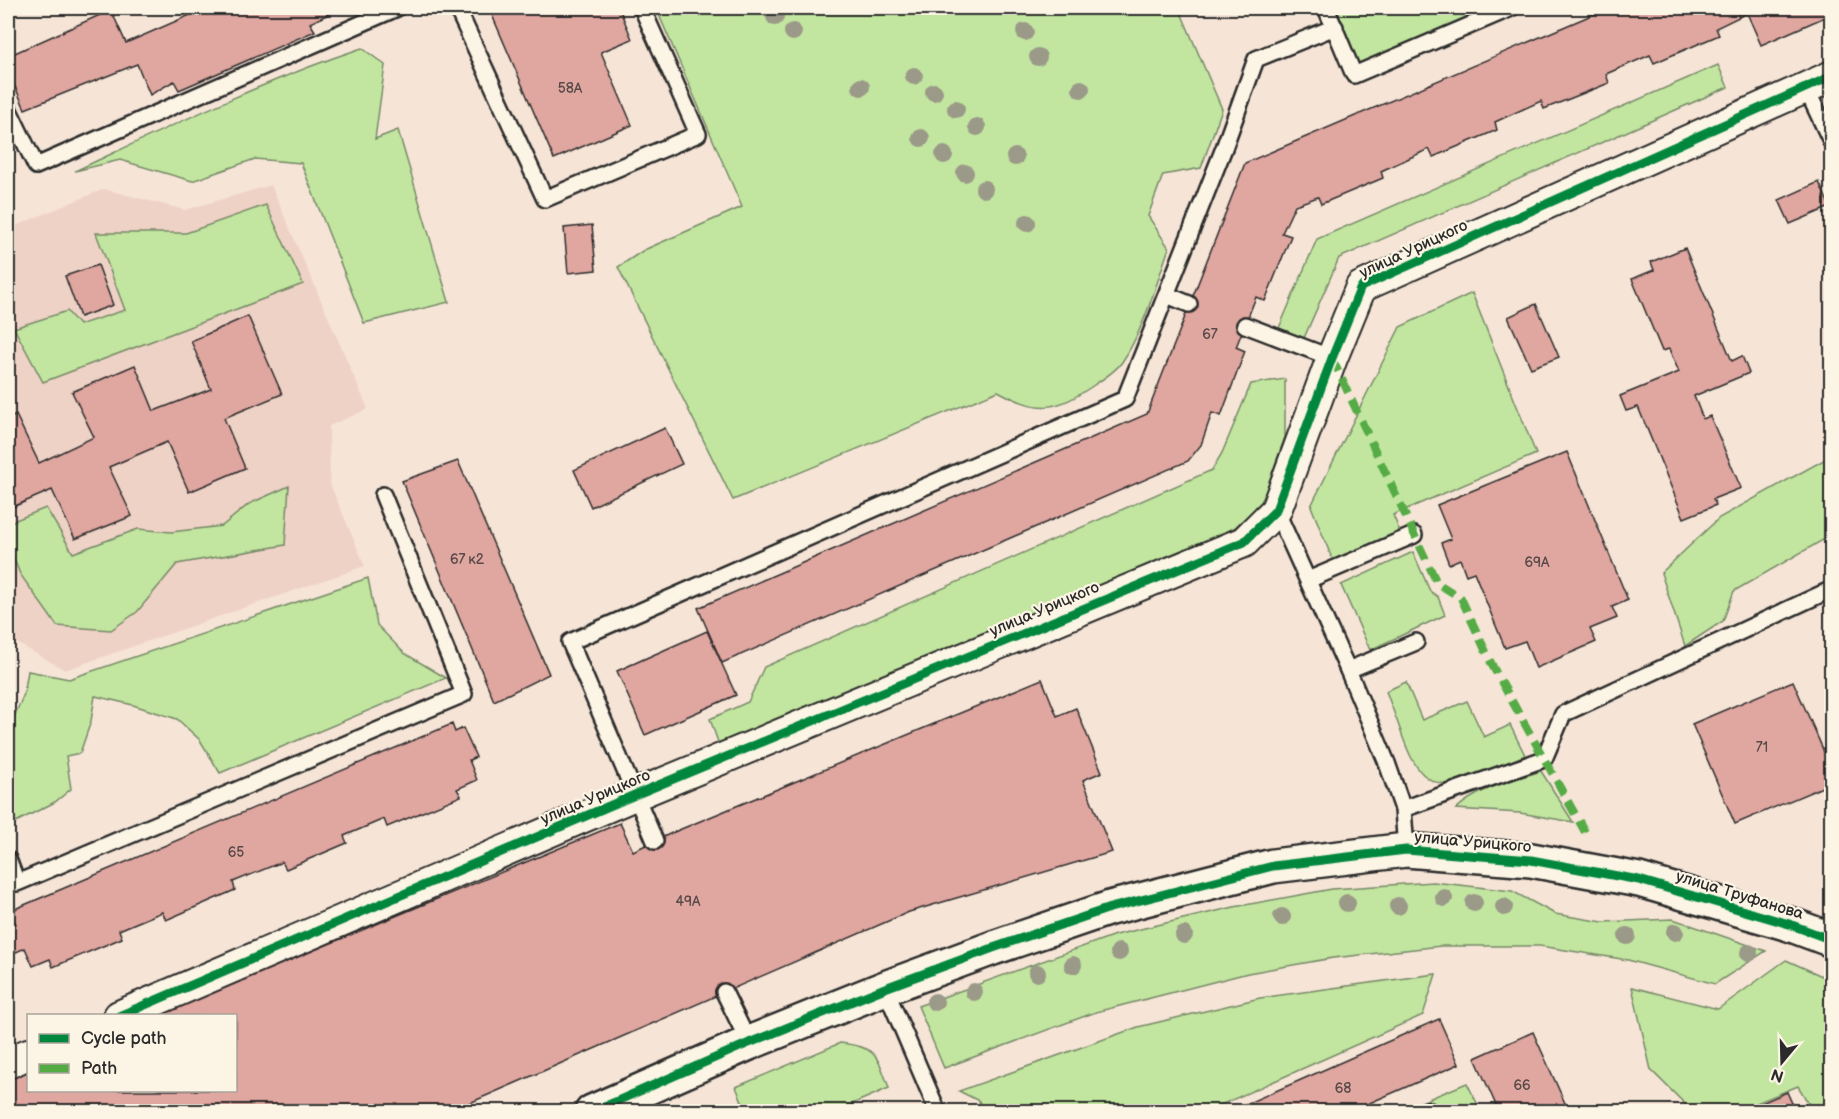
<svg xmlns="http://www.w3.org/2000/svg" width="1839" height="1119" font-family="'Balsamiq Sans',sans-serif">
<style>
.built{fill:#efd2c6}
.green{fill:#c2e6a0;stroke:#768866;stroke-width:1.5}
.building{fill:#e0a6a0;stroke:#2b2b2b;stroke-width:1.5}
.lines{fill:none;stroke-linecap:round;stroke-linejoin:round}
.lane-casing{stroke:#2b2b2b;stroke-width:20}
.street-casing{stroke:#2b2b2b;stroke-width:34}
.secondary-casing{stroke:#2b2b2b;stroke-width:38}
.lane{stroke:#fcf5e5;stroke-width:15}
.street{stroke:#fcf5e5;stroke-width:30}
.secondary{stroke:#fcf5e5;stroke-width:33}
.quiet{stroke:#54ab44;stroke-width:8;stroke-dasharray:15 8;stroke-linecap:butt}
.cycleway-casing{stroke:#fcf5e5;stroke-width:13}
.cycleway{stroke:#00873e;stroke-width:9}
.tree{fill:#9b9988}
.labels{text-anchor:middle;stroke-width:4.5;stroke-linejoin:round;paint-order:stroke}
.number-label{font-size:14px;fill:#584a48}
.street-label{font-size:16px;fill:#2b2b2b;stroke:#fcf5e5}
</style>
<rect width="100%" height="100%" fill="#f6e5d7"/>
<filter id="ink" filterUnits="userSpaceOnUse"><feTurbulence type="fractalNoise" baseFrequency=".0167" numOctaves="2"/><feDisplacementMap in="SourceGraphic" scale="12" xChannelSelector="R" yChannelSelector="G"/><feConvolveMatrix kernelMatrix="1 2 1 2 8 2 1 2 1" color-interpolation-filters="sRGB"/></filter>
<g filter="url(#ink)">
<polygon class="built" points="271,185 368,409 329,426 330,484 365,566 65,670 8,638 8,229 104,189 185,210"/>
<g class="green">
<path d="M656,8H1179L1222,109L1201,168L1163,175L1148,216L1169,248C1156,284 1144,330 1122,362C1116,371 1103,379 1094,385C1055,412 1039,413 998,391L733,500L618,267L644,250L742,207Z"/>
<polygon points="1336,8 1487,8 1359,64"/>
<path d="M362,48L385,65L375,139L398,130L449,302L364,323L301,163L255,159L192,181L120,160L75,171C169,127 263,81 362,48Z"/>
<polygon points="1718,65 1728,87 1339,258 1304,338 1279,328 1317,239"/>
<polygon points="266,205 303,284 43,382 14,328 67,311 79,325 125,310 96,233 186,233"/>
<polygon points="1472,293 1536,454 1393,515 1400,532 1333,561 1311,506 1400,327"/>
<polygon points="1285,379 1285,437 1261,504 1234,528 719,745 710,719 748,702 764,667 1212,470 1222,453 1251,384"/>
<polygon points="1831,456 1831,531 1823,540 1734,591 1723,621 1685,646 1661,573 1719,518"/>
<polygon points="289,486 285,545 177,564 137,612 111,630 57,626 20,574 8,544 8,523 46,508 73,553 138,529 171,532 222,526 249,504"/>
<polygon points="1413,552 1430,591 1438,597 1445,615 1370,650 1341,585"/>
<polygon points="368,578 377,625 404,653 446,678 220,773 200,740 177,719 133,705 95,696 91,721 80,753 66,756 71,789 55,802 8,826 8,731 24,694 28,671 69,679"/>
<path d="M1406,682L1422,720L1467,701L1484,737L1510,725L1525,755C1505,764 1485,774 1464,781C1425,793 1413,765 1402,735C1397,720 1391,705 1386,691Z"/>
<path d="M1541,771L1573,822L1520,813L1456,809C1479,788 1511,781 1541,771Z"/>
<polygon points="1433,882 1512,891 1555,914 1603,922 1673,919 1766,951 1715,984 1628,960 1540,946 1441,946 1333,958 1248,973 1096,1012 944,1068 918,1006 1115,935 1234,907 1332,889"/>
<polygon points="1786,960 1831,980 1831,1111 1813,1111 1798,1086 1737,1111 1692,1111 1651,1070 1632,987 1718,1009"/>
<polygon points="1436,974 1423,1015 1207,1111 983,1111 979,1101 959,1091 1138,1027 1260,998"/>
<path d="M840,1043C877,1047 877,1055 889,1088L836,1111H746L736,1087Z"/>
<polygon points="1467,1083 1481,1111 1397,1112"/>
</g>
<g class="building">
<polygon points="206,8 331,8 333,12 310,23 315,31 179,90 174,81 150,95 137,64 25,109 8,71 8,56 111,10 126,43"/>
<polygon points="489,8 619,8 632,39 601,52 632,125 554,159"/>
<polygon points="1608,8 1735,8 1739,17 1716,28 1719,35 1654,63 1650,55 1606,74 1609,83 1544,109 1541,101 1495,122 1497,130 1433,157 1429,149 1381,171 1383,178 1321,204 1318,197 1295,205 1282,233 1291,236 1265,301 1256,297 1236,347 1245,351 1221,416 1212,413 1201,445 1188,461 722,663 698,608 1147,414 1245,163"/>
<polygon points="1735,8 1832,8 1832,14 1761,45 1747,13 1739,17"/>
<polygon points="1819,182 1830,207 1790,224 1779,200"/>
<polygon points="592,225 596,270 568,273 564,228"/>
<polygon points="1685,248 1732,361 1742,356 1749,373 1694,396 1703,419 1710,416 1741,488 1713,499 1716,505 1684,518 1638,407 1626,411 1620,396 1679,372 1669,349 1662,351 1632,279 1654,270 1651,262"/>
<polygon points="98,265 113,305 80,317 65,276"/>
<polygon points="1536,304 1559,357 1531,368 1508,317"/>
<polygon points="248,316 282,394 224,418 245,468 189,492 167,442 109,467 132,516 75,539 52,490 8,509 8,419 16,415 39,463 94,437 72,392 135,365 154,411 211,389 191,341"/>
<polygon points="665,428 682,464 591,507 574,470"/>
<polygon points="1567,452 1628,600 1612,607 1617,618 1590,629 1596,642 1536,668 1525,641 1505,648 1474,572 1466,575 1460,559 1449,564 1441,543 1451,539 1437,505"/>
<polygon points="458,461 549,674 494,701 402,481"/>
<polygon points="707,631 736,695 645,735 617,671"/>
<polygon points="1042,679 1057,716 1076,708 1102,772 1083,780 1112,852 909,912 449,1112 8,1112 8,1076 28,1068 28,1090 236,1090 236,1016 155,1016 620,823 633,851 674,832"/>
<polygon points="1793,681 1832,770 1832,783 1735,824 1692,724"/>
<polygon points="452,724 455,732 463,728 476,757 469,760 477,780 457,789 461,796 387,827 384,819 344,836 347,843 286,869 282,862 233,882 235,890 166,920 162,912 119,930 122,938 53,967 50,959 33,966 25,948 14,953 8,937 8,927 16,924 10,911"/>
<polygon points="1439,1019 1459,1064 1349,1112 1228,1112"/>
<polygon points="1533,1032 1569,1112 1499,1112 1475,1058"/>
<polygon points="1787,1092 1796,1112 1741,1112"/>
</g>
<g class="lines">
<g class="lane-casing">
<g id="lane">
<polyline points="457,8 545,199 698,134 642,8"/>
<polyline points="1326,8 1354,75 1511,8"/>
<polyline points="1806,88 1832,143"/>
<polyline points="8,108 36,166 397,8"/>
<polyline points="1167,295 1189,304"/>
<polyline points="1245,325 1332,358"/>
<polyline points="1276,510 1348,670 1387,763 1403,809 1406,850"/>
<polyline points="1308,580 1414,535"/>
<polyline points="1348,670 1416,642"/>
<polyline points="1403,809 1544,759 1563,714 1832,589"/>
<polyline points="655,841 570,642 1125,399 1224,148 1256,59 1335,27"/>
<polyline points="8,859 17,883 464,694 383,495"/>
<polyline points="885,988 938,1112"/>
<polyline points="724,992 749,1043"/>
<polyline points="1424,1112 1428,1110 1429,1112"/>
</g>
</g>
<g class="street-casing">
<g id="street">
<polyline points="119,1016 637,794 1244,542 1276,510 1332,358 1361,287 1832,76"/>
<polyline points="8,1063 28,1054"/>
</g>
</g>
<g class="secondary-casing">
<polyline id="secondary" points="592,1112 749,1043 885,988 993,948 1110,908 1273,866 1406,850 1531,860 1639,880 1789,924 1832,940"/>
</g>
<use href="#lane" class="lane"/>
<use href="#street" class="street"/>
<use href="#secondary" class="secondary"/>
<polyline class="quiet" points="1332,358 1437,583 1461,598 1493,667 1585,832"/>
<g class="cycleway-casing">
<g id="cycleway">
<polyline points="119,1016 637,794 1244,542 1276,510 1332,358 1361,287 1832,76"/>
<polyline points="592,1112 749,1043 885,988 993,948 1110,908 1273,866 1406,850 1531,860 1639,880 1789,924 1832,940"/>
</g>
</g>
<use href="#cycleway" class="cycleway"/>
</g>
<g class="tree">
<circle cx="775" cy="17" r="9"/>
<circle cx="793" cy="32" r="9"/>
<circle cx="1025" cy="32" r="9"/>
<circle cx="1038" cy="57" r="9"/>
<circle cx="914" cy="76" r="9"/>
<circle cx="861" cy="87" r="9"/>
<circle cx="1081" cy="89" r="9"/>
<circle cx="934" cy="92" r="9"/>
<circle cx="956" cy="109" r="9"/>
<circle cx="977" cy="127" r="9"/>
<circle cx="921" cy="138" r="9"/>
<circle cx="944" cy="155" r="9"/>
<circle cx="1015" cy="157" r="9"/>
<circle cx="965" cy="173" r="9"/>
<circle cx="984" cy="189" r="9"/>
<circle cx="1027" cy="223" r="9"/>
<circle cx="1444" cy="898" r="9"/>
<circle cx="1347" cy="903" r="9"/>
<circle cx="1474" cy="903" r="9"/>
<circle cx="1398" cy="906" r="9"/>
<circle cx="1504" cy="907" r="9"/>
<circle cx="1282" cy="917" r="9"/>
<circle cx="1675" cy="932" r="9"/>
<circle cx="1184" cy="935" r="9"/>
<circle cx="1627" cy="936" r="9"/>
<circle cx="1119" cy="952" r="9"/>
<circle cx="1749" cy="953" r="9"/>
<circle cx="1073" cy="965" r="9"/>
<circle cx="1037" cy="973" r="9"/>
<circle cx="974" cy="992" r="9"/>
<circle cx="935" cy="1002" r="9"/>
</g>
</g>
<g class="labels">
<g class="number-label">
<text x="570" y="93">58А</text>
<text x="1210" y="339">67</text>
<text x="467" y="564">67 к2</text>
<text x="1537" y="567">69А</text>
<text x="1762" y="752">71</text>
<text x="236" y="857">65</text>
<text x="688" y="906">49А</text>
<text x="1522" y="1090">66</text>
<text x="1343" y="1093">68</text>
</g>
<g class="street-label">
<text transform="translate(1413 248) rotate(-25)" y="6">улица Урицкого</text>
<text transform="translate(1044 608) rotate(-23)" y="6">улица Урицкого</text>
<text transform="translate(595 796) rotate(-23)" y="6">улица Урицкого</text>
<text transform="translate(1473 841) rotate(5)" y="6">улица Урицкого</text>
<text transform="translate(1740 894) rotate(17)" y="6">улица Труфанова</text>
</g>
</g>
<rect width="1839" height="1119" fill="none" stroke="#fcf5e5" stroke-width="30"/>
<rect x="15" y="15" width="1809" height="1089" fill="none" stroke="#2b2b2b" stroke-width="2" filter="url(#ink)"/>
<rect x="27" y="1014" width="210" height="78" fill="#fcf5e5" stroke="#a8a49b" stroke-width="1.5"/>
<rect x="39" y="1034" width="30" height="9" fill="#00873e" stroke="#a8a49b" stroke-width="1.5"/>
<text x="81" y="1044" font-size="18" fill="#2b2b2b">Cycle path</text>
<rect x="39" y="1064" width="30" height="9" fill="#54ab44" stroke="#a8a49b" stroke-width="1.5"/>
<text x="81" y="1074" font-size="18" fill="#2b2b2b">Path</text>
<g transform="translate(1782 1062) rotate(199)" stroke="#fcf5e5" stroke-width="4.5" paint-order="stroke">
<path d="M0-4.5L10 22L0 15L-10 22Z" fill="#2b2b2b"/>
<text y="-9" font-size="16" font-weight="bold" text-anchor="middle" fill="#2b2b2b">N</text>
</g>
</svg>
